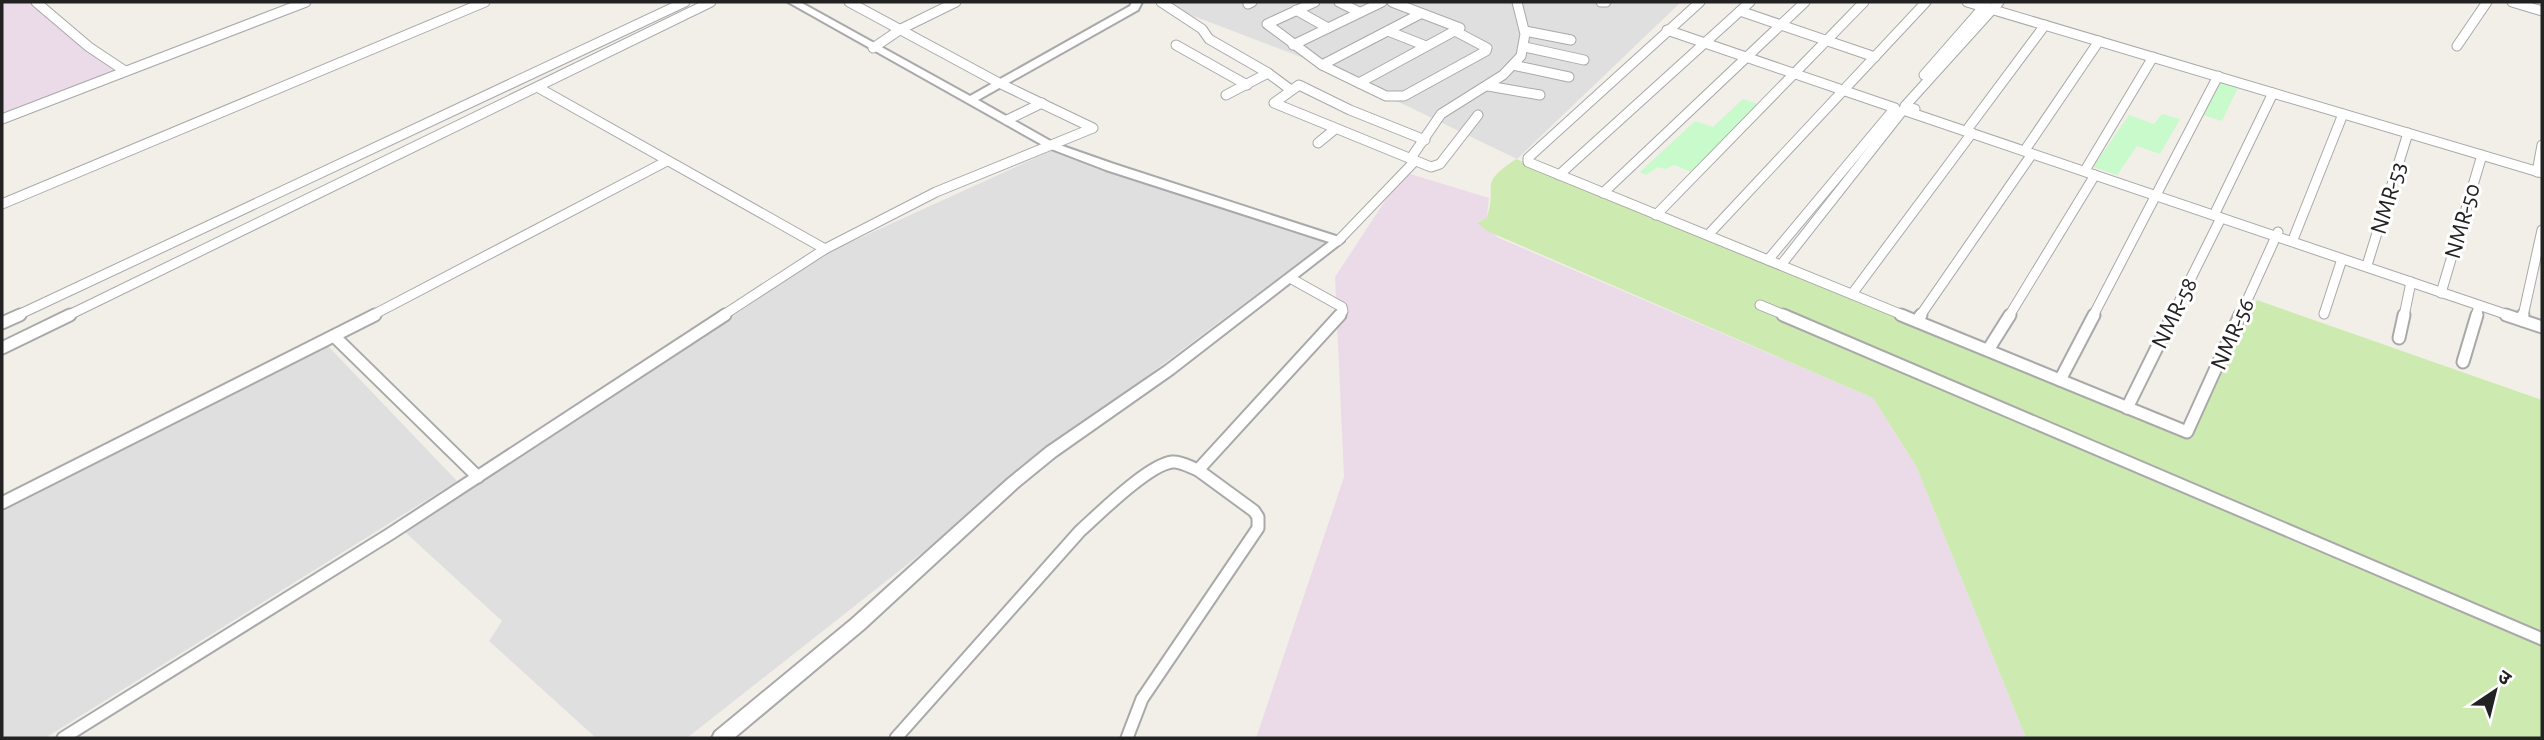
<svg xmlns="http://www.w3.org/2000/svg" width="2544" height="740" font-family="'Alegreya Sans','Noto Sans Devanagari',sans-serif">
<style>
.residential{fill:#e0dfdf}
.industrial{fill:#ebdbe8}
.grass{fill:#cdebb0}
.park{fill:#c8facc}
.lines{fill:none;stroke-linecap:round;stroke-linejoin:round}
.minor-far1-casing{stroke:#a9a9a9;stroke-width:11}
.minor-casing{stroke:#a9a9a9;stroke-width:15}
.tertiary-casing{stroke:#a9a9a9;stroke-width:4}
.minor-far1{stroke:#fff;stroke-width:9}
.minor{stroke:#fff;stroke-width:11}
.tertiary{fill:#fff;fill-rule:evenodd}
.labels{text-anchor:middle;stroke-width:6;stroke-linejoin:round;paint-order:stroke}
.street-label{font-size:24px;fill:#222;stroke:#fff}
</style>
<rect width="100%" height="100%" fill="#f2efe9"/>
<g class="residential">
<polygon points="1157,2 1681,2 1517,159 1322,65"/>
<polygon points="1053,150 1326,242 1139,382 687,738 596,738 489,641 502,621 405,532 829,252"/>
<polygon points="328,346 457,481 45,738 2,738 2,511"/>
</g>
<g class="industrial">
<polygon points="2,2 38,2 124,70 2,118"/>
<polygon points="1404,172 1489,198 1487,217 1478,222 1499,238 1873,398 1916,466 2026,738 1256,738 1344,477 1335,277"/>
</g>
<path class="grass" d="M1516,159L2192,436L2257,300L2542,400V738H2026L1916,466L1873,398L1487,231L1477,223L1487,217C1498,183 1477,185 1516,159Z"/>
<g class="park">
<polygon points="2218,76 2240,83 2222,121 2196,113"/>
<polygon points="1743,99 1761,105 1694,173 1674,165 1665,169 1658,167 1646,175 1640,172 1695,121 1713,127"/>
<polygon points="2162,114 2180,119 2160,154 2137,146 2117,175 2093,167 2129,115 2154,124"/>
</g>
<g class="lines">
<g class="minor-far1-casing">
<g id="minor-far1">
<polyline points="36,2 89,47 125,71"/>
<polyline points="1161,2 1202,29 1209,39 1268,73 1291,90"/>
<polyline points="1315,2 1267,24 1322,65 1359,83 1460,28 1392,2"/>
<polyline points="1339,2 1359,12"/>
<polyline points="1601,2 1606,2"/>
<polyline points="1700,2 1528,158 1528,162 1905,316"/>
<polyline points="1967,2 2542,173"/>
<polyline points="2512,2 2542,11"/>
<polyline points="1248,4 1252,2"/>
<polyline points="1296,10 1328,28"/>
<polyline points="1740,11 1875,57"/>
<polyline points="1667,30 1895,108 1768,260"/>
<polyline points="1388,31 1426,46"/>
<polyline points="1525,31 1571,40"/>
<polyline points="1176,45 1247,85"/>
<polyline points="1293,45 1382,2"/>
<polyline points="2457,46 2487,2"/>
<polyline points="1525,47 1584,60"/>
<polyline points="873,48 901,29 956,2"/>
<polyline points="1322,65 1420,14"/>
<polyline points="1513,65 1569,77"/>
<polyline points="1924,75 1987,3"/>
<polyline points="1359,83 1386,96 1404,96 1486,51 1487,48 1455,31"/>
<polyline points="1488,86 1540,95"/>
<polyline points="539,88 825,249"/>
<polyline points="1226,95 1268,73"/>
<polyline points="1915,109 1905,106 1999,2"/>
<polyline points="2,119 306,2"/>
<polyline points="1007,120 1042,103"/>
<polyline points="1969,127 2045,25"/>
<polyline points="1425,140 1350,110 1299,85 1274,103 1431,167 1440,164 1478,115"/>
<polyline points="1318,143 1335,129"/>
<polyline points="2027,147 2099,41"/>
<polyline points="2087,167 2153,57"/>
<polyline points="2537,172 2542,145"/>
<polyline points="1559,175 1750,2"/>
<polyline points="1603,193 1805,2"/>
<polyline points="2,204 485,2"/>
<polyline points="2216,211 2273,93"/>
<polyline points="1656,215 1864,2"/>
<polyline points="1708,235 1926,2"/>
<polyline points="2294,237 2343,114"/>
<polyline points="1338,241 1414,162 1413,155 1441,114 1503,75 1521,56 1525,34 1517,2"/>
<polyline points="2368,262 2408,133"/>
<polyline points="1781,265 1903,110 2511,316"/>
<polyline points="1290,278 1342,307 1343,311 1338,316"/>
<polyline points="2441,293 2482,155"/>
<polyline points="1852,294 1972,133"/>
<polyline points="1760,305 1787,316"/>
<polyline points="2324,314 2342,259"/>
<polyline points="16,316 685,2"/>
<polyline points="67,316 711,2"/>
<polyline points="371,316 667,161"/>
<polyline points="722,316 825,249 936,192 1093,128 999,83 849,2"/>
<polyline points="1920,316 2032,154"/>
<polyline points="2009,316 2095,175"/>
<polyline points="2093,316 2218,76"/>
<polyline points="2172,316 2221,218"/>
<polyline points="2240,316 2278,232"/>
<polyline points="2404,316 2411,282"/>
<polyline points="2476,316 2479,306"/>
<polyline points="2523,316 2542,230"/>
</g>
</g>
<g class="minor-casing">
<g id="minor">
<polyline points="1783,315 2542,639"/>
<polyline points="1901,315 2187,432 2240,315"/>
<polyline points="2506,315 2542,327"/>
<polyline points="2522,320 2523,315"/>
<polyline points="1917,321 1921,315"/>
<polyline points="2,323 20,315"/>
<polyline points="334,336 478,477"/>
<polyline points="2399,338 2404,315"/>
<polyline points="2,348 70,315"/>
<polyline points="1988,350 2010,315"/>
<polyline points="2463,362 2477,315"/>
<polyline points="2060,380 2094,315"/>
<polyline points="2127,408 2173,315"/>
<polyline points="2,503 375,315"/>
<polyline points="63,738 390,534 725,315"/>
<path d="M896,738L1080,531C1099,514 1148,465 1172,462C1181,461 1190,467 1198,470"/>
<polyline points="1127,738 1142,699 1258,528 1258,517 1254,511 1198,470 1340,315"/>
</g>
</g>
<g class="tertiary-casing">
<polygon id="tertiary" points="788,2 800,2 970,96 1130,6 1132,2 1142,2 1138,10 978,100 1054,143 1114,164 1342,238 1344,241 1174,373 1056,456 1018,487 864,629 734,738 712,738 715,732 852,619 1008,479 1046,448 1164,367 1329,242 1106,170 1046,147"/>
</g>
<use href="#minor-far1" class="minor-far1"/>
<use href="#minor" class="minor"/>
<use href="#tertiary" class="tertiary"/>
</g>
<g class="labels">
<g class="street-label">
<text transform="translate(2388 198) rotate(-73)" y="8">NMR-53</text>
<text transform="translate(2462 221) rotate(-74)" y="8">NMR-50</text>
<text transform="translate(2174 313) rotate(-64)" y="8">NMR-58</text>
<text transform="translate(2232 334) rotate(-66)" y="8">NMR-56</text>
</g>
</g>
<rect width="2544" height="740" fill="none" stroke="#222222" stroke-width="7"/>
<g transform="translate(2495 691) rotate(35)" stroke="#ffffff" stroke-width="5" paint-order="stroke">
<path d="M0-5L12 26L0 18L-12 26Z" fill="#222222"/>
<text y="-10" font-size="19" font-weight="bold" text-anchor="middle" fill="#222222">उ</text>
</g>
</svg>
